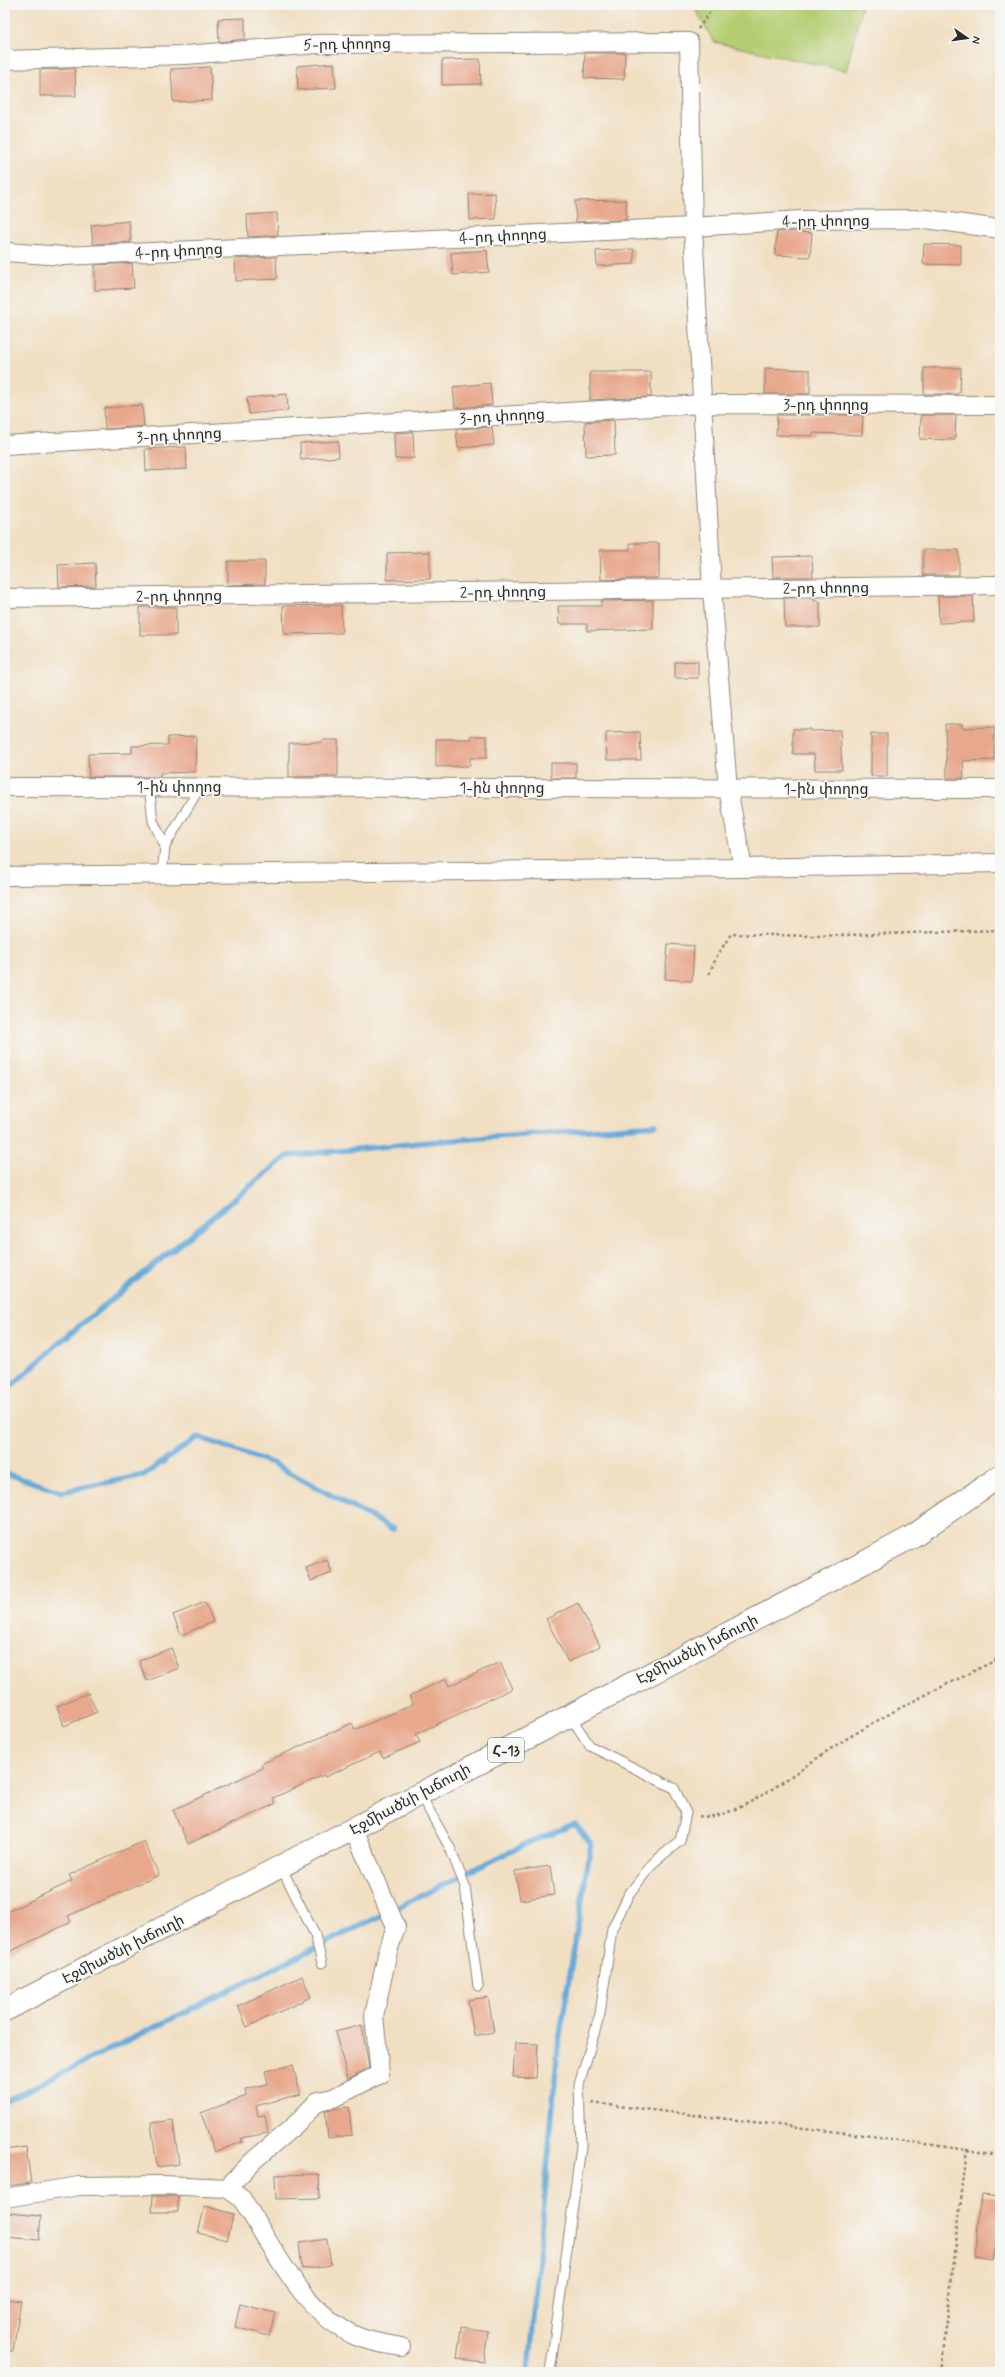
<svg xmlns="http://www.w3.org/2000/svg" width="1005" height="2377" font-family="Mynerve,'Noto Sans Armenian',sans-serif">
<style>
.green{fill:#b5cd72;stroke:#707c4e}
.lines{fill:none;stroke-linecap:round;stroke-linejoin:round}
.stream{stroke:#66aadb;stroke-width:5.5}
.building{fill:#e8a88d}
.service-casing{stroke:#8e8576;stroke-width:11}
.minor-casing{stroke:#8e8576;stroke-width:20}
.primary-casing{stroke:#8e8576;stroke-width:24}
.path{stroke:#8e8576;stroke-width:2.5;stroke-dasharray:3 3;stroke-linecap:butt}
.service{stroke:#fff;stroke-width:9}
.minor{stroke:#fff;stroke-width:18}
.primary{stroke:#fff;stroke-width:22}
.labels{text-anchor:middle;stroke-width:3.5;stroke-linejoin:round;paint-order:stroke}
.shield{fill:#f6f6f2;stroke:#686867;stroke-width:1}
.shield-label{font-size:14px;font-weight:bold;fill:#2b2b2b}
.street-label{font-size:15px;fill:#2b2b2b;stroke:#f6f6f2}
</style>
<rect width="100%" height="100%" fill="#f6f6f2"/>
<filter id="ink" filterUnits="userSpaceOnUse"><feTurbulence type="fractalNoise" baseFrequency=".025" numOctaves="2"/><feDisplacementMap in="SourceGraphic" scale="8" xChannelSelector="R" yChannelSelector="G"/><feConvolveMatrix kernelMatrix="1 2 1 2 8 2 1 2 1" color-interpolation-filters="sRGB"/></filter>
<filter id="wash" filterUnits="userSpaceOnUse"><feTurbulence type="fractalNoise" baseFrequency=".012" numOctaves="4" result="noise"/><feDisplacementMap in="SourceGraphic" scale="16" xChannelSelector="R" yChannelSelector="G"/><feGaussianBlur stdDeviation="0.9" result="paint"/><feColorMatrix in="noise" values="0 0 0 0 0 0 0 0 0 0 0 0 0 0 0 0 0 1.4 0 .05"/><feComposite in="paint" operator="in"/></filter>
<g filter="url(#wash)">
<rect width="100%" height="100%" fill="#f1dfc2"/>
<polygon class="green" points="693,5 862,5 846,71 714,42"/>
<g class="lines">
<g class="stream">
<polyline points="5,1392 60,1342 287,1156 429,1142 656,1125"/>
<polyline points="5,1473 61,1492 144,1475 198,1437 272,1463 393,1529"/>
<polyline points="5,2101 530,1842 575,1824 591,1844 558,2047 529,2372"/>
</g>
</g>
<g id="blocks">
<g class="building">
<polygon points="245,18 245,39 219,42 218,19"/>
<polygon points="585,53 625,53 624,79 584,78"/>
<polygon points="480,59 481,84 442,85 442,60"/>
<polygon points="334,63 336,88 298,90 297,66"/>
<polygon points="210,67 212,100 173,102 171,69"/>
<polygon points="75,69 76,96 40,96 40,70"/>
<polygon points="495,193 496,219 470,220 469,194"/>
<polygon points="626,200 626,220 576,222 575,201"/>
<polygon points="277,213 278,235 248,237 247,215"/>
<polygon points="129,221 131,242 93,244 91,225"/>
<polygon points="785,231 812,233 810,257 775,255 777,232"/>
<polygon points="924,244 961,245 961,265 923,264"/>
<polygon points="634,249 634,264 597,266 596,251"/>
<polygon points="487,250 489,272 453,275 451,253"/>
<polygon points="276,257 277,279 236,281 235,259"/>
<polygon points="132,263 134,288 95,290 95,265"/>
<polygon points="765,368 810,370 810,394 765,394"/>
<polygon points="924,368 961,368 960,392 957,394 924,394"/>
<polygon points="590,372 651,372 651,397 590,400"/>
<polygon points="490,383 492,405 455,408 453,387"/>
<polygon points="287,394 288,410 249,414 247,398"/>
<polygon points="142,405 144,426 105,429 104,408"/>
<polygon points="777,415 863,415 862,435 813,433 813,436 776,435"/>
<polygon points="921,415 956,415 955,440 920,439"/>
<polygon points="614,420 615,455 586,456 585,422"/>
<polygon points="492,427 494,445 458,448 456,429"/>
<polygon points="413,432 414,458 395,459 394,433"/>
<polygon points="338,441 339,457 301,460 300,443"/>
<polygon points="186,447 187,469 146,471 145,449"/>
<polygon points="630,543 659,543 659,578 601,580 600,550 630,550"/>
<rect x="923" y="550" width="36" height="25"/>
<polygon points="430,552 430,579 387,580 387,553"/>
<polygon points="812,556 813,577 773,577 772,557"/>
<polygon points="228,561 265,561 265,584 228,585"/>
<polygon points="95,563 96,586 59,587 58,565"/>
<polygon points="938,596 973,596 974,622 939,623"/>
<polygon points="784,598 814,598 814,601 820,601 820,627 785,627"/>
<polygon points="653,600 653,629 587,631 587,624 559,624 558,606 601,606 601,601"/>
<polygon points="341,605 342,633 284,634 283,606"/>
<rect x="140" y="607" width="36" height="28"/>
<polygon points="698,661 698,678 675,678 675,662"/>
<polygon points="945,724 962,724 962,728 994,727 994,760 963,761 964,778 947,778"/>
<polygon points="793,729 810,729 810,731 840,730 842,770 815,770 814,754 793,754"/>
<polygon points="640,732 641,760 607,760 606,733"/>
<rect x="871" y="734" width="16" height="42"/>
<polygon points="196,736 195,772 160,773 160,777 89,777 88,754 132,753 132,746 168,745 168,737"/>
<polygon points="471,736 487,736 487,758 470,758 470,766 436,767 436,739 471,739"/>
<polygon points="322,740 338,740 338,776 289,777 289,743 322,742"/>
<rect x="551" y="763" width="25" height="15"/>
<polygon points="668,944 694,946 692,981 665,979"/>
<polygon points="327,1560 332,1573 311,1581 306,1568"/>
<polygon points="205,1602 213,1622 181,1635 173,1615"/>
<polygon points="578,1603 600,1646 568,1662 546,1619"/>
<polygon points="171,1648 179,1668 147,1681 139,1661"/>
<polygon points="500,1662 512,1689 416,1734 420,1742 383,1758 380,1752 325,1777 324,1775 273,1798 275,1804 188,1844 173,1810 263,1768 261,1764 352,1723 355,1730 413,1704 409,1696 446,1679 449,1686"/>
<polygon points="88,1693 97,1712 64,1726 57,1706"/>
<polygon points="144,1841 159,1875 68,1916 71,1922 5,1954 5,1913 72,1881 69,1875"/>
<polygon points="550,1866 554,1895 520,1900 515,1871"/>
<polygon points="302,1976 311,1997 247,2027 238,2006"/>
<polygon points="488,1997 494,2032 474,2036 468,2000"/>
<polygon points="362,2025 369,2068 348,2079 335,2032"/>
<polygon points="515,2043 538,2044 536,2078 513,2077"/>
<polygon points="293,2065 300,2094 256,2106 258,2116 265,2115 268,2133 241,2138 242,2142 215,2152 201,2113 246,2096 245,2089 268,2084 265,2071"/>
<polygon points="349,2107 352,2135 328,2138 325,2110"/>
<polygon points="173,2120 179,2164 157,2167 151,2123"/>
<polygon points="26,2147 31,2183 5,2186 5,2150"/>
<polygon points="319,2174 320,2198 276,2199 275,2175"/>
<polygon points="982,2195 1000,2197 1000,2217 994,2260 974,2257"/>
<polygon points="153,2196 178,2196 178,2212 152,2212"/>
<polygon points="205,2206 234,2214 227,2240 198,2233"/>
<polygon points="8,2213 41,2216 39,2240 6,2237"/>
<polygon points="327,2239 331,2265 302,2269 299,2243"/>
<polygon points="5,2299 21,2301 13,2351 5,2351"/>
<polygon points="240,2304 275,2313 269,2336 235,2327"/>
<polygon points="461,2327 488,2331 484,2362 457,2359"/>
</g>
</g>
</g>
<g filter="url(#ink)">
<use href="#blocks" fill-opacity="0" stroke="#8e8576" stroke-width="1"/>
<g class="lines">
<g class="service-casing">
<g id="service">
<polyline points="149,786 153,821 165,846"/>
<polyline points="162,874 165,846 200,787"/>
<polyline points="420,1794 450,1848 465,1886 478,1986"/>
<polyline points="281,1867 315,1935 322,1963"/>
<polyline points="550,2372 581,2147 579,2085 600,2014 612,1929 629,1894 653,1863 680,1841 686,1813 674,1788 590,1746 570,1716"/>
</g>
</g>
<g class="minor-casing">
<g id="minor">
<polyline points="5,60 186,55 317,44 689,42 693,227 712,590 728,789 743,868"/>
<polyline points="5,252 64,256 693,227 800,220 926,219 1000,229"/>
<polyline points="5,445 703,404 1000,405"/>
<polyline points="5,598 1000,585"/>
<polyline points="5,787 1000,789"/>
<polyline points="5,876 743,868 1000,863"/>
<polyline points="227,2188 254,2160 295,2125 318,2101 333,2098 380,2074 374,2016 388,1951 396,1927 354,1829"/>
<path d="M5,2198L79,2186L163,2185L227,2188L242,2199C273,2247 302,2312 356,2336C369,2342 386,2344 401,2347"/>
</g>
</g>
<g class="primary-casing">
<polyline id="primary" points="5,2010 869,1560 913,1536 1000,1476"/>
</g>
<g class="path">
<polyline points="698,29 715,5"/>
<polyline points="709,974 717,956 731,934 814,936 1000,930"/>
<path d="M699,1816C732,1823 791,1775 819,1757C835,1745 853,1735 870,1725C912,1700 957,1680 1000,1658"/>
<polyline points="592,2103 872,2136 1000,2155"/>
<polyline points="941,2372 967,2149"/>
</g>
<use href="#service" class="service"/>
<use href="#minor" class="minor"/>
<use href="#primary" class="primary"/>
</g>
</g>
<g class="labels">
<rect class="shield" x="488" y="1738" width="36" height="24" rx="3"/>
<g class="shield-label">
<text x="506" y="1755">Հ-13</text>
</g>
<g class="street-label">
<text transform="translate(347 44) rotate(-1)" y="5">5-րդ փողոց</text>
<text transform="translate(826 221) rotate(-1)" y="5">4-րդ փողոց</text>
<text transform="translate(503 236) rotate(-3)" y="5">4-րդ փողոց</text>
<text transform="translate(179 251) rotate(-3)" y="5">4-րդ փողոց</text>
<text x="826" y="410">3-րդ փողոց</text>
<text transform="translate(502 416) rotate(-3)" y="5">3-րդ փողոց</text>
<text transform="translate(179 435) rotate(-3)" y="5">3-րդ փողոց</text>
<text transform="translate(826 588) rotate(-1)" y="5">2-րդ փողոց</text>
<text transform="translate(503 592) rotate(-1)" y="5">2-րդ փողոց</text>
<text transform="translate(179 596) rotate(-1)" y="5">2-րդ փողոց</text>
<text x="179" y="792">1-ին փողոց</text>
<text x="502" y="793">1-ին փողոց</text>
<text x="826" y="794">1-ին փողոց</text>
<text transform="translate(697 1649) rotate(-27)" y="5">Էջմիածնի խճուղի</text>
<text transform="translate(410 1799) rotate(-28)" y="5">Էջմիածնի խճուղի</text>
<text transform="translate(123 1949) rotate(-27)" y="5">Էջմիածնի խճուղի</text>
</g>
</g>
<rect width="1005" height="2377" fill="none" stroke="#f6f6f2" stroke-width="20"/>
<g transform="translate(967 38) rotate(103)" stroke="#f6f6f2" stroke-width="3" paint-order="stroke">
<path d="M0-3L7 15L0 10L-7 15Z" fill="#2b2b2b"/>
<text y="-6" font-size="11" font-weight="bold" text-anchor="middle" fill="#2b2b2b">N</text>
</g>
</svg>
